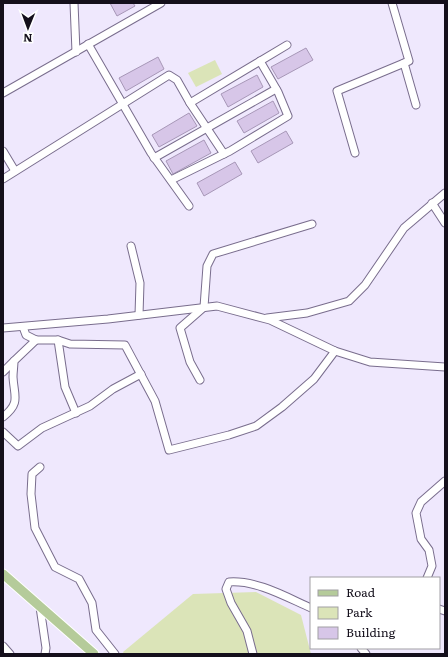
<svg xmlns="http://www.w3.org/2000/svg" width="448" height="657" font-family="Literata,serif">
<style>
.green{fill:#dbe4b8}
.building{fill:#d7c6e8;stroke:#a797b7}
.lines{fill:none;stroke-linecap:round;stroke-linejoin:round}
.minor-casing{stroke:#796d8d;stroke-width:9}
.major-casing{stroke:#fff;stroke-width:11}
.minor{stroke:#fff;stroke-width:7}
.major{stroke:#b5cb9a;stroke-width:9}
</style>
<rect width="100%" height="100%" fill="#efe8fd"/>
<g class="green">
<polygon points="215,60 222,74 196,87 188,73"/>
<polygon points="256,592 301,615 311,654 124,654 123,652 193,594"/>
</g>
<g class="building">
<polygon points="110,3 133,3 135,6 117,16"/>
<polygon points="306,48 313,60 278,79 271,67"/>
<polygon points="158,57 164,69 126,91 119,78"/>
<polygon points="257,75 263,87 228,107 221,94"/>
<polygon points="273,101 279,113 244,133 237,121"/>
<polygon points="189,113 197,126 159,147 152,135"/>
<polygon points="286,131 293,143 258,163 251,151"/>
<polygon points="204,140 211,153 173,174 166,161"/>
<polygon points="235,162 242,174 204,196 197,183"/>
</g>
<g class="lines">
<g class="minor-casing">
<g id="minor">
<polyline points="74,3 76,52"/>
<polyline points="88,44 151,153 189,206"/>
<polyline points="404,63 416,105"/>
<polyline points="3,93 161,3"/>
<polyline points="190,103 287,45"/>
<polyline points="3,151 15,171"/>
<polyline points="355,153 337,91 409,61 392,3"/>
<polyline points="154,158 276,89"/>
<polyline points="3,179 169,75 177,80 190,103 224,154"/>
<polyline points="171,180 230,151 288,116 278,92 260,61"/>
<polyline points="432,203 445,223"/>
<polyline points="131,246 140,283 139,315"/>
<polyline points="267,318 307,313 349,301 365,285 404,228 445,193"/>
<polyline points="23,327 26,335 36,340 58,340 70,344 125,345 155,401 169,450 229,435 256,426 282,407 314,379 335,351"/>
<polyline points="3,328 108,319 217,306 270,320 335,351 370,362 445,367"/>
<polyline points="58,340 65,387 76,413"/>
<polyline points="3,372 14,361"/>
<polyline points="200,380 190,362 180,328 204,307 207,266 213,254 312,224"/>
<path d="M3,417C21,403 14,396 13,377C13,372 14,366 14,361L36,340"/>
<polyline points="3,432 18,446 42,428 90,406 113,389 141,374"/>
<polyline points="40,467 32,474 31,494 35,528 55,567 79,579 92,603 96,630 115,654"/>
<polyline points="427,578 432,566 429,550 421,539 416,513 421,502 445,481"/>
<polyline points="40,607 46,648 45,654"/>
<polyline points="439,609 445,611"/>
<polyline points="3,646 10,654"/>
<polyline points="361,648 366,654"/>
<path d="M253,654L247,631L231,603L226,589L229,582C257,580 286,597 311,608"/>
</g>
</g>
<g class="major-casing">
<polyline id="major" points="3,574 94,654"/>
</g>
<use href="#minor" class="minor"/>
<use href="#major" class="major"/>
</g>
<rect width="448" height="657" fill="none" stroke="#140f1b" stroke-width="8"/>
<rect x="310" y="577" width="130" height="72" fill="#ffffff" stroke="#a19fa4"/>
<rect x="318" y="590" width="20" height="6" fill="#b5cb9a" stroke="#a19fa4"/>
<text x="346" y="597" font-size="12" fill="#140f1b">Road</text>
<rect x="318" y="607" width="20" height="12" fill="#dbe4b8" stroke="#a19fa4"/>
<text x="346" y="617" font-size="12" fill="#140f1b">Park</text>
<rect x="318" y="627" width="20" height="12" fill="#d7c6e8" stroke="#a19fa4"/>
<text x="346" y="637" font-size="12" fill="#140f1b">Building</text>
<g transform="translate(28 28) rotate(181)" stroke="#ffffff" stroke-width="3" paint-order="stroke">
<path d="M0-3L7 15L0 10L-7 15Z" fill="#140f1b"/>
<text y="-6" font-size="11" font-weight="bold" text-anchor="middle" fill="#140f1b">N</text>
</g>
</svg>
